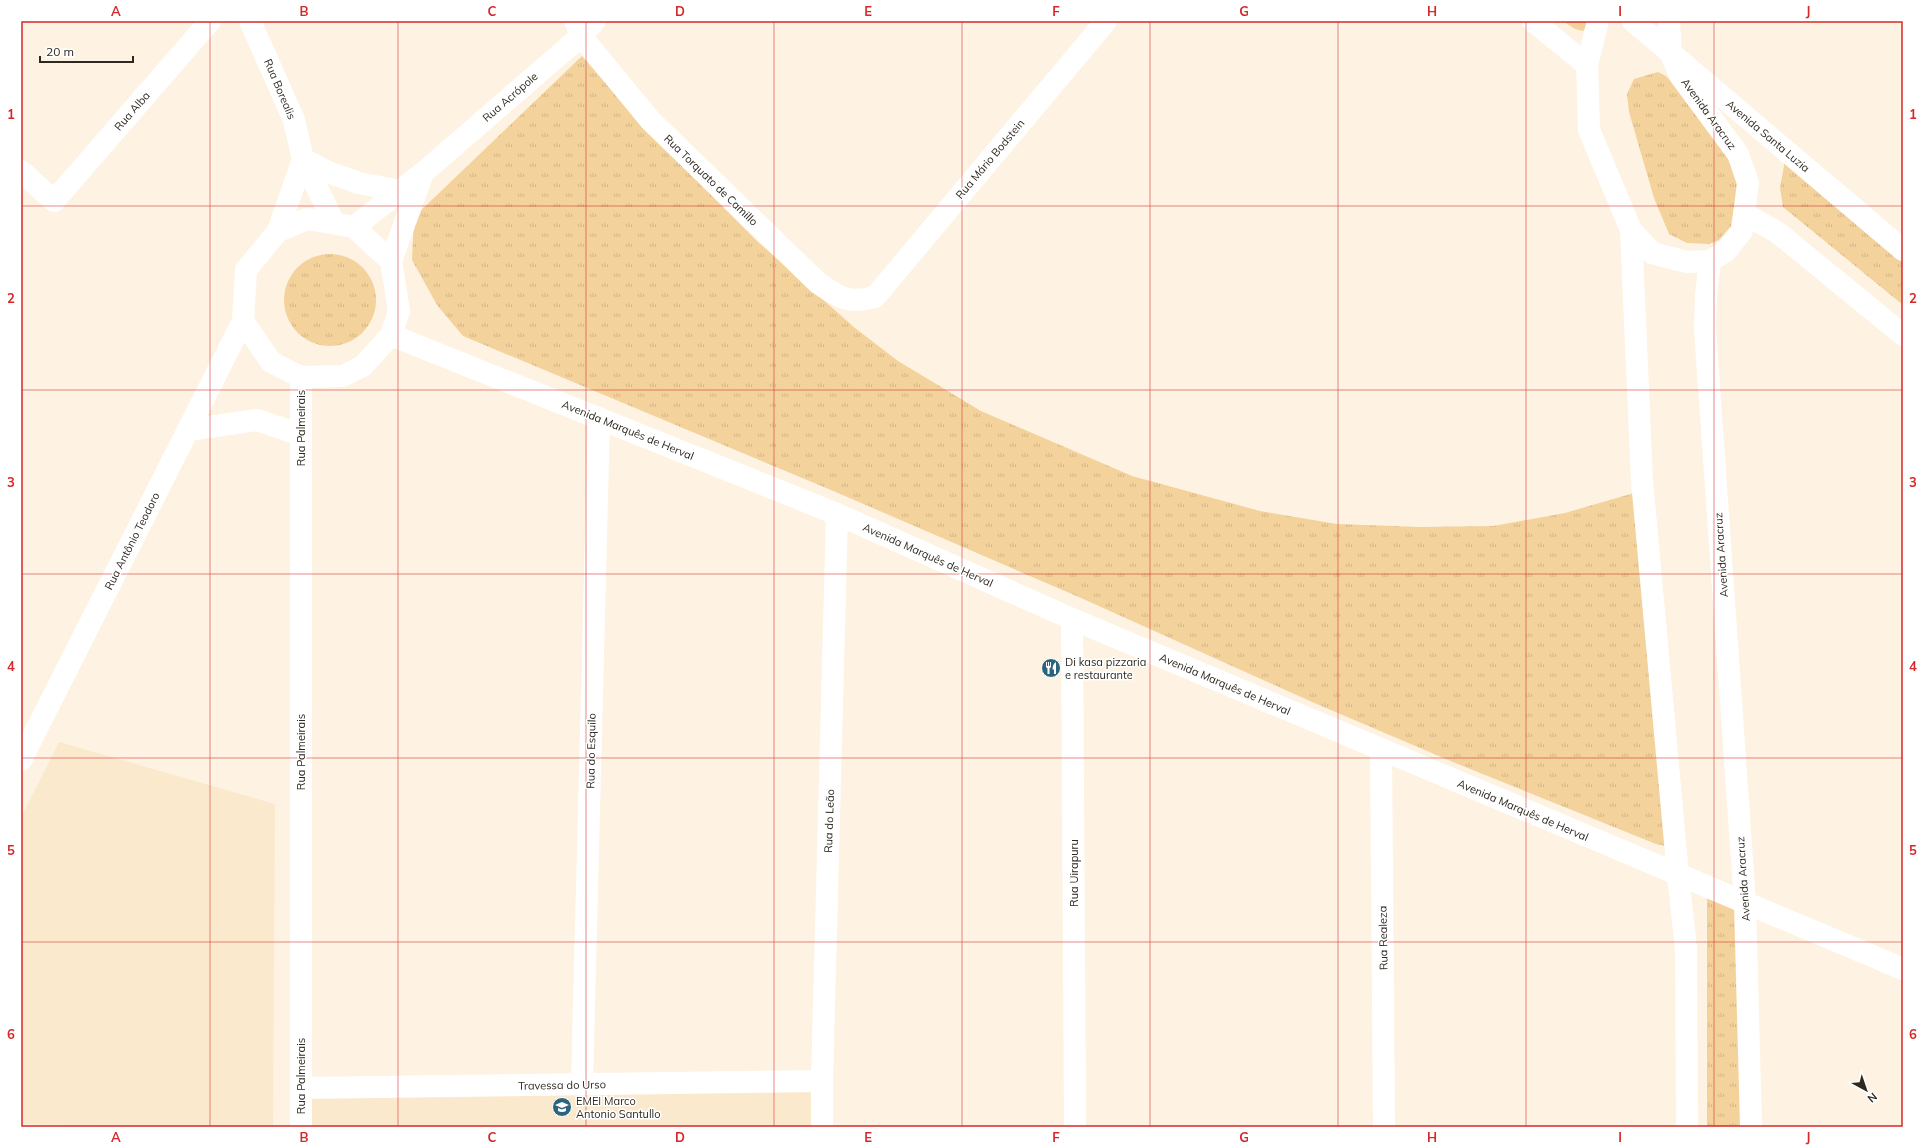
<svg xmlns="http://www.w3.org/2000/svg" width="1924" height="1148" font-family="Mulish,sans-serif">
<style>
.built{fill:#fbe9cd}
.grass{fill:url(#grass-tufts)}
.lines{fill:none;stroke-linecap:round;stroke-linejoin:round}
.minor{stroke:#fff;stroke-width:22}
.tertiary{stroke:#fff;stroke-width:22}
.secondary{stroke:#fff;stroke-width:22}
.grid{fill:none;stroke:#d62828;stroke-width:1;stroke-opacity:0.55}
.labels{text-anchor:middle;stroke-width:3;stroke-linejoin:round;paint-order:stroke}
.street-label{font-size:11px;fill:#2d2820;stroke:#fff}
.poi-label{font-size:11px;fill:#2d2820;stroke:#fff;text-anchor:start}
.neatline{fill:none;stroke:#d62828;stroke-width:1.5}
.grid-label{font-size:13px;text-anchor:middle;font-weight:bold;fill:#d62828}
</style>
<defs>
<pattern id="grass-tufts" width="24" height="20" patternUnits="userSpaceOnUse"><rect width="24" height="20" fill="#f4d29b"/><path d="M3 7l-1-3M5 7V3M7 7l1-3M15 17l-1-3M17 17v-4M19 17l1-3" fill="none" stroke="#d2b485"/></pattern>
</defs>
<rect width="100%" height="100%" fill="#fef3e2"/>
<g class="built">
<polygon points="59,742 275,804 273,1127 159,1127 21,1124 21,817"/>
<polygon points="822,1081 822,1127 301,1127 301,1088"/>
</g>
<g class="grass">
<polygon points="1563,21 1591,21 1583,31 1575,29"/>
<polygon points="582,56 647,131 758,242 855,328 898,361 981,411 1132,476 1260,511 1337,524 1420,527 1493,526 1565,513 1634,493 1670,847 1656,844 1453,762 1312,702 1081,598 831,490 463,336 437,305 412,260 414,217"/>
<polygon points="1658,72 1666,76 1680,92 1728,154 1738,184 1731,226 1719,240 1709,244 1687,243 1669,234 1654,198 1629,112 1627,94 1634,79"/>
<polygon points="1785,160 1903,260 1903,305 1783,207 1780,188"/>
<circle cx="330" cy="300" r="46"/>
<polygon points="1707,898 1744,906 1746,1127 1707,1127"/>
</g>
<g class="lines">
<g class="minor">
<polyline points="250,21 294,120 303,159 334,223"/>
<path d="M575,21L581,36L650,120L818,283C841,298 847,304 875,297L1106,21"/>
<polyline points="303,159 330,173 359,183 400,191"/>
<polyline points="21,171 54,201 210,21"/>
<polyline points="354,227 424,172 581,36 595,21"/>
<polyline points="278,231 303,159"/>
<polyline points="391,261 423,173"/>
<polyline points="1072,619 1075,1127"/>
<polyline points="1381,750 1384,1127"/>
<polyline points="582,1084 599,418"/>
<polyline points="301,1088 822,1081"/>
<polyline points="301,1127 301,377"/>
<polyline points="822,1127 822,1081 837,514"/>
</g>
<g class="tertiary">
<polyline points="1533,21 1587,65"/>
<polyline points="1633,21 1903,250"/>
<polyline points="1744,214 1777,232 1903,335"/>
<polygon points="307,219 354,227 391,261 399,311 391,335 363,366 343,376 301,377 271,362 243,321 246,270 278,231"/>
<polyline points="391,335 837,514 1072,619 1903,969"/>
<polyline points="188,430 257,420 301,435"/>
<polyline points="21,760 243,321"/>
</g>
<g class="secondary">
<polyline points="1598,21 1587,65 1589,130 1631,230 1642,481 1678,875 1686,949 1687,1127"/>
<polyline points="1669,21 1671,54 1681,77 1738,154 1748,183 1742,231 1726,251 1710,261 1706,295 1705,329 1745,903 1751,1127"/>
<polyline points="1631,230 1652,253 1687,262 1710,261"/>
</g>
</g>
<path class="grid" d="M210,21V1127M398,21V1127M586,21V1127M774,21V1127M962,21V1127M1150,21V1127M1338,21V1127M1526,21V1127M1714,21V1127M21,206H1903M21,390H1903M21,574H1903M21,758H1903M21,942H1903"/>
<defs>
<g id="restaurant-disc" transform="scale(1)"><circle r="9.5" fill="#2a647d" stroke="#fff"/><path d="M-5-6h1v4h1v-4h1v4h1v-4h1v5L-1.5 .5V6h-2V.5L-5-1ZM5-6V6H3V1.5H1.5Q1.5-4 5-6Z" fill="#fff"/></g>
<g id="school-disc" transform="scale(1)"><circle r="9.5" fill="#2a647d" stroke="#fff"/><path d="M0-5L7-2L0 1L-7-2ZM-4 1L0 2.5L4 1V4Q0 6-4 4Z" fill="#fff"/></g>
</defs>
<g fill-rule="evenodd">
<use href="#restaurant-disc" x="1051" y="668"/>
<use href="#school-disc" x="562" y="1107"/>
</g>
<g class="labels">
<g class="street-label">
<text transform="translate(280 89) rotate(67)" y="4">Rua Borealis</text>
<text transform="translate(510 97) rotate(-41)" y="4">Rua Acrópole</text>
<text transform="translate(132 111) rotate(-49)" y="4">Rua Alba</text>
<text transform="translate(1709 114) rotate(54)" y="4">Avenida Aracruz</text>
<text transform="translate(1768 136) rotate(40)" y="4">Avenida Santa Luzia</text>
<text transform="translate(990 159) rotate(-50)" y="4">Rua Mário Bodstein</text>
<text transform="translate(711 180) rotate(44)" y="4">Rua Torquato de Camillo</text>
<text transform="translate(301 428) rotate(-90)" y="4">Rua Palmeirais</text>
<text transform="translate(628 430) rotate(22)" y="4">Avenida Marquês de Herval</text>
<text transform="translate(132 541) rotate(-63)" y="4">Rua Antônio Teodoro</text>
<text transform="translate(928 555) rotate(24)" y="4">Avenida Marquês de Herval</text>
<text transform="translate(1721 555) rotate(-94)" y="4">Avenida Aracruz</text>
<text transform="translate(1225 684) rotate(23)" y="4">Avenida Marquês de Herval</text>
<text transform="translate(591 751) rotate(-89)" y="4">Rua do Esquilo</text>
<text transform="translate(301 752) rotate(-90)" y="4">Rua Palmeirais</text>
<text transform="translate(1523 810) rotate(23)" y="4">Avenida Marquês de Herval</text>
<text transform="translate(829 821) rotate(-88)" y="4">Rua do Leão</text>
<text transform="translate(1074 873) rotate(-90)" y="4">Rua Uirapuru</text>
<text transform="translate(1743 879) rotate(-94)" y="4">Avenida Aracruz</text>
<text transform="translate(1383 938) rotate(-91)" y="4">Rua Realeza</text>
<text transform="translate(301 1076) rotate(-90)" y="4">Rua Palmeirais</text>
<text transform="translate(562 1085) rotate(-1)" y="4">Travessa do Urso</text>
</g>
<g class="poi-label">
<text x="1065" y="666">Di kasa pizzaria<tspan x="1065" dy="13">e restaurante</tspan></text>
<text x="576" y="1105">EMEI Marco<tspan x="576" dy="13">Antonio Santullo</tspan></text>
</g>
</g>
<rect width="1924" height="1148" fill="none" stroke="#ffffff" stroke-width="44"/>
<g transform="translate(1866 1090) rotate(140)" stroke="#ffffff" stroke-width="3" paint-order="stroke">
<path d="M0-3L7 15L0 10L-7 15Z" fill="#2d2820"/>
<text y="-6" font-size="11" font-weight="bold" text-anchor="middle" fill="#2d2820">N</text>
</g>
<path d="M40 56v6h93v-6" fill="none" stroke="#2d2820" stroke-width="2"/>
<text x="46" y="56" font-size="12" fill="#2d2820" stroke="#ffffff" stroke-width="3" paint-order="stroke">20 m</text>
<rect x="22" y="22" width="1880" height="1104" class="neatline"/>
<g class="grid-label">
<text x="116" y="16">A</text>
<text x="304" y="16">B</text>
<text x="492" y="16">C</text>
<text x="680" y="16">D</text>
<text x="868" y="16">E</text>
<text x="1056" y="16">F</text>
<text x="1244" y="16">G</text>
<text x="1432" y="16">H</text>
<text x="1620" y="16">I</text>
<text x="1808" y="16">J</text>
<text x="11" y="119">1</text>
<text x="1913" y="119">1</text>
<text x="11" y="303">2</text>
<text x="1913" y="303">2</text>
<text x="11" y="487">3</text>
<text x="1913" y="487">3</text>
<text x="11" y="671">4</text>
<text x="1913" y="671">4</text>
<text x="11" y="855">5</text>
<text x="1913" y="855">5</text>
<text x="11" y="1039">6</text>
<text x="1913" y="1039">6</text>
<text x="116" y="1142">A</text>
<text x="304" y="1142">B</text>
<text x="492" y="1142">C</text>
<text x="680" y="1142">D</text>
<text x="868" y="1142">E</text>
<text x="1056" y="1142">F</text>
<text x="1244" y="1142">G</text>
<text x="1432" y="1142">H</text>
<text x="1620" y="1142">I</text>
<text x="1808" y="1142">J</text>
</g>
</svg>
